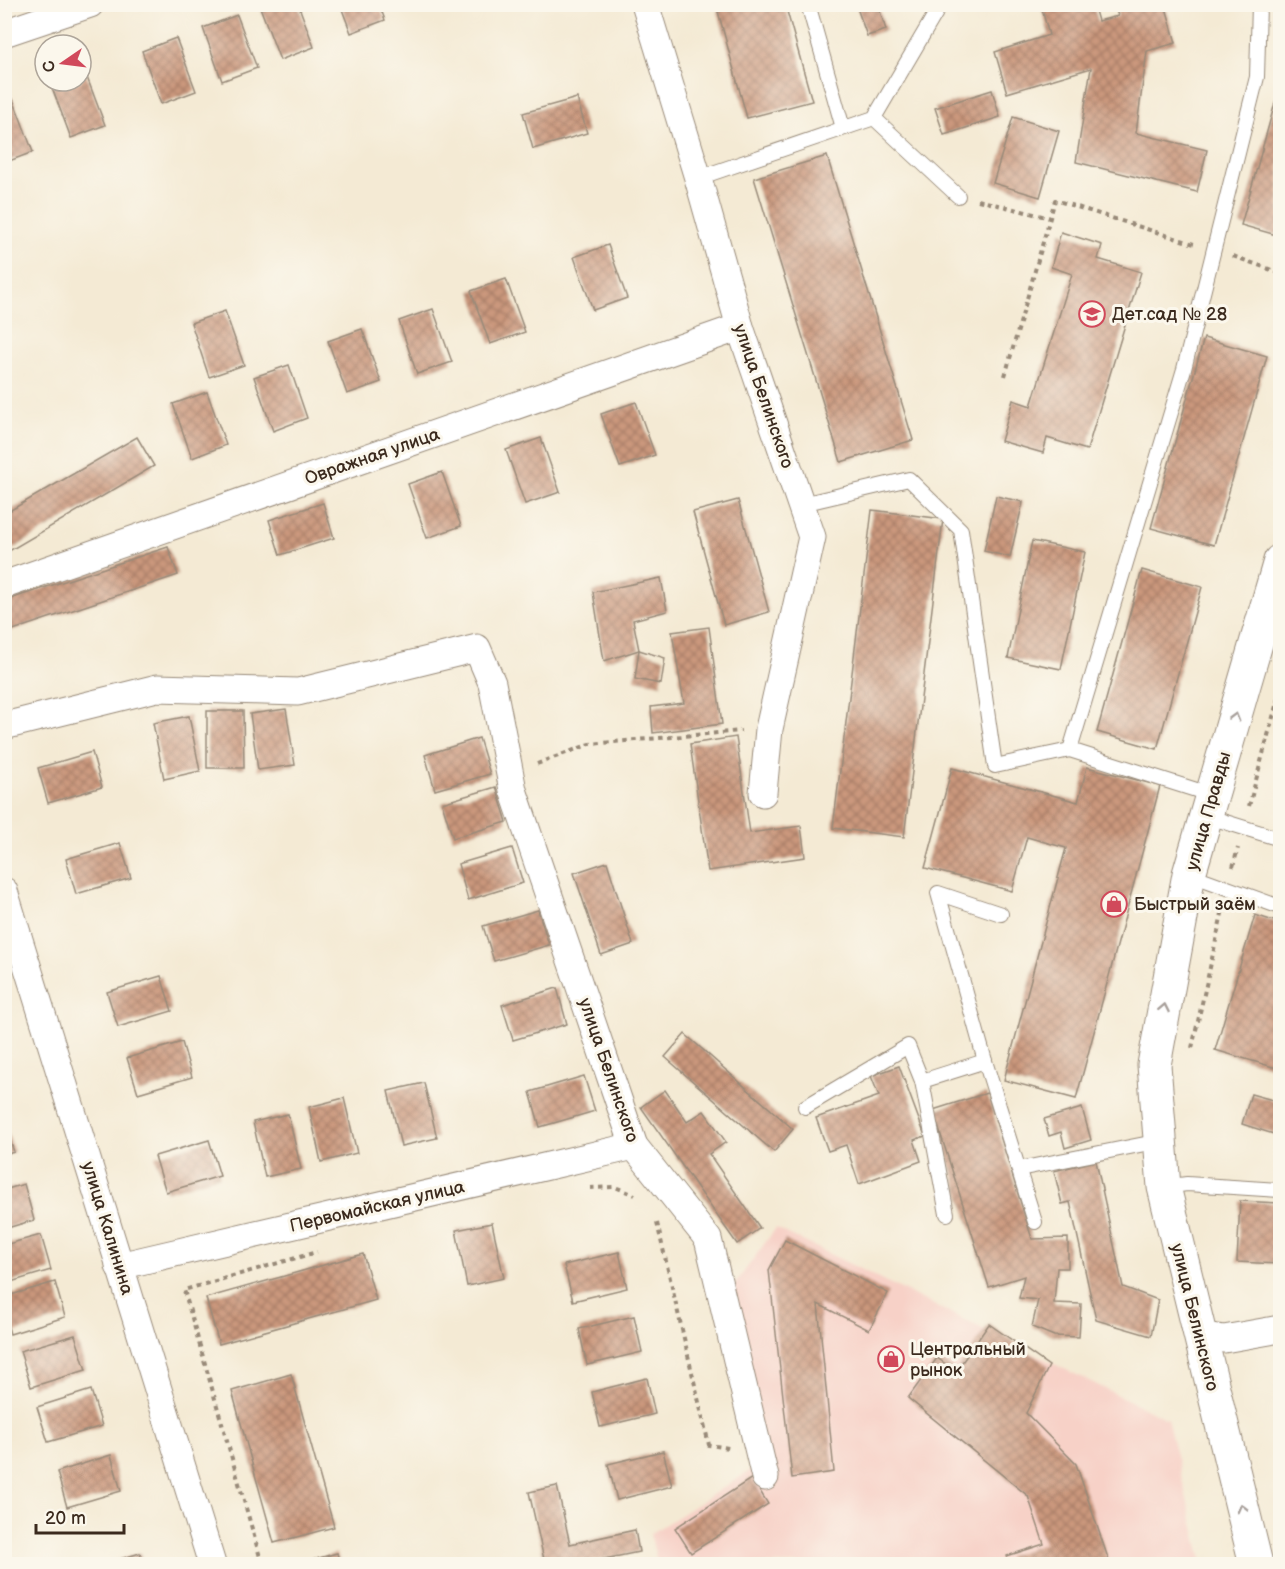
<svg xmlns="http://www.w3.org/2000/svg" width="1285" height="1569" font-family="'Balsamiq Sans',sans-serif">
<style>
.built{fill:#f7d1c7}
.building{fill:url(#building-cross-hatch)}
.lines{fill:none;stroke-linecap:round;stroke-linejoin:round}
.service-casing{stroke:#988a79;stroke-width:16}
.minor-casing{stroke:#988a79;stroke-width:29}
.tertiary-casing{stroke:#988a79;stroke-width:35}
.path{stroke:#988a79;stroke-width:4;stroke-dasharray:4.5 4.5;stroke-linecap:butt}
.service{stroke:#fff;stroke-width:14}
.minor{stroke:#fff;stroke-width:27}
.tertiary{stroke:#fff;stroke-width:33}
.oneway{stroke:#a79f9a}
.labels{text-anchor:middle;stroke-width:6;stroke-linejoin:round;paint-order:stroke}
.poi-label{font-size:18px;fill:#3b2a1e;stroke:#fbf7ec;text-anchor:start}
.street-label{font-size:18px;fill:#3b2a1e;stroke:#fbf7ec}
</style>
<defs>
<pattern id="building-cross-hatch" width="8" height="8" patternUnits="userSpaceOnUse" patternTransform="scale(1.5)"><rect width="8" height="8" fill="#cb987d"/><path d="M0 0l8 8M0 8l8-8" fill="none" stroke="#a67c66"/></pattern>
</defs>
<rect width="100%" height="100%" fill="#fbf7ec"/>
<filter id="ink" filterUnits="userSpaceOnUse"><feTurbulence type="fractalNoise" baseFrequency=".0167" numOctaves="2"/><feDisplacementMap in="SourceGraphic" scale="12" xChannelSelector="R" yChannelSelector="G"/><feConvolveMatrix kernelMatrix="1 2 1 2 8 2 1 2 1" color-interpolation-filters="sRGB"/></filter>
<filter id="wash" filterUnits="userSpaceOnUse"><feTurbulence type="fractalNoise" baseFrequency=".008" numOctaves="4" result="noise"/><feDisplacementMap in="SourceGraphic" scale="24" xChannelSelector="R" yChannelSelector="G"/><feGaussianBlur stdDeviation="1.35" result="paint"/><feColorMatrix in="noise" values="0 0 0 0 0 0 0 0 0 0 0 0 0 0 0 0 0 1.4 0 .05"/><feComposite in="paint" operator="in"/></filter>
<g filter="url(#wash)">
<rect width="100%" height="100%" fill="#f4ead4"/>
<polygon class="built" points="776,1228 1167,1419 1203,1564 658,1564 650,1534 764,1462 725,1298"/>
<g id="blocks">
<g class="building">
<polygon points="266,4 298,4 314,47 280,60 260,7"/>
<polygon points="340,4 379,4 385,20 351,33"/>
<polygon points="716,4 785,4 812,101 747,118"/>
<polygon points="1056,4 1093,4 1098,21 1118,16 1114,4 1165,4 1176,43 1147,51 1136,133 1207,150 1197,192 1076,162 1091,68 1007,93 995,52 1049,35 1042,9"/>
<polygon points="856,5 878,5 886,30 867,36"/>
<polygon points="237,15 257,68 222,81 203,28"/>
<polygon points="176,38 196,91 161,104 142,51"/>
<polygon points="85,72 105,125 71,138 51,85 61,81 81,81 81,74"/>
<polygon points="1280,85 1280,236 1241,225"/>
<polygon points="992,90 1000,117 944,135 935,108"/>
<polygon points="577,98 587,133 533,149 523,113"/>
<polygon points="13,99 33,152 4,163 4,102"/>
<polygon points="1013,117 1059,131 1040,197 993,183"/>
<polygon points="827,156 913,440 841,462 754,178"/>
<polygon points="1061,232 1102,245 1098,259 1141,272 1087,450 1047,438 1043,453 1001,441 1013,400 1031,406 1072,274 1051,267"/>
<polygon points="608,245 627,298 593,310 574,257"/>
<polygon points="506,279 525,332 490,344 471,291"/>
<polygon points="433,309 452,362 417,374 399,321"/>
<polygon points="225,311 244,365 209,377 191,323"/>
<polygon points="362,329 381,382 347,394 328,341"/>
<polygon points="1204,338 1267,356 1214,545 1151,528"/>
<polygon points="289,365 307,418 273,431 254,377"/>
<polygon points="207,392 226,445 192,458 173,404"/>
<polygon points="636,402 655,455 620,467 601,414"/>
<polygon points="137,437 154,466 4,554 4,514"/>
<polygon points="541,438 560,492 525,504 506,450"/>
<polygon points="442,472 461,526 427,538 408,484"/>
<polygon points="996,496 1023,502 1010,557 984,551"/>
<polygon points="738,500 769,612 724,625 693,512"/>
<polygon points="323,503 334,538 280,555 269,520"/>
<polygon points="872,510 943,519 904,837 833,828"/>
<polygon points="1032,541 1085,552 1061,669 1008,658"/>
<polygon points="168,547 178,575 4,633 4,601"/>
<polygon points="1142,570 1202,587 1157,749 1097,732"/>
<polygon points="661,578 667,611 633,620 639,650 604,661 593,592"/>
<polygon points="709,627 722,724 653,733 651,707 684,703 672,632"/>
<polygon points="639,650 665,658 661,684 635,679"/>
<polygon points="286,709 295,765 258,770 250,714"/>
<polygon points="207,711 243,711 244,768 207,768"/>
<polygon points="189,716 200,771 164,779 153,723"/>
<polygon points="736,737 750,833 801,826 805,857 708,871 690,744"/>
<polygon points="479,738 490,774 435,790 425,755"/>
<polygon points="92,752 102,787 48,803 38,768"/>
<polygon points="1087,767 1160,786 1076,1099 1004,1080 1066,848 1027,837 1012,891 925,868 952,768 1078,802"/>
<polygon points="496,787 507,822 453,838 442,803"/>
<polygon points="120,843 131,878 76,894 66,859"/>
<polygon points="512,848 523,883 468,900 458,864"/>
<polygon points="607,862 633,944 601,955 574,873"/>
<polygon points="538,910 549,945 494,961 483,926"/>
<polygon points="1255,915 1280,923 1280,1069 1215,1050"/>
<polygon points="161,976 172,1011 118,1027 107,992"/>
<polygon points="557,988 567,1024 513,1040 502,1005"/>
<polygon points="685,1034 793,1129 774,1152 665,1057"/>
<polygon points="182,1042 192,1077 138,1093 127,1058"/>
<polygon points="899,1066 925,1136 914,1140 921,1161 859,1184 846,1145 828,1151 816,1118 879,1096 871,1076"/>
<polygon points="584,1076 595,1111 540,1127 530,1092"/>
<polygon points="424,1083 437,1138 401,1146 388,1091"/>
<polygon points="665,1090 687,1122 704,1111 726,1142 709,1154 760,1228 737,1244 641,1107"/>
<polygon points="987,1093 1032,1239 1068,1238 1068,1268 1057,1268 1054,1303 1081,1304 1079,1337 1054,1336 1032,1327 1038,1300 1019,1298 1024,1276 989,1287 933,1110"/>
<polygon points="1251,1094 1280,1102 1280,1136 1242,1124"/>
<polygon points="344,1098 357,1153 321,1162 309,1107"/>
<polygon points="1082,1108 1091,1140 1065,1148 1061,1132 1049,1136 1044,1119"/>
<polygon points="288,1114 301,1169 265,1177 253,1122"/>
<polygon points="4,1122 14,1152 4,1155"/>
<polygon points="209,1140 220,1176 166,1192 155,1156"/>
<polygon points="1096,1161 1123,1287 1158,1300 1151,1336 1096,1320 1070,1202 1062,1204 1054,1171"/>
<polygon points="24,1184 34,1220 4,1229 4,1190"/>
<polygon points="1240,1201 1280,1203 1280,1264 1237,1262"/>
<polygon points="492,1223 504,1278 467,1286 456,1230"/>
<polygon points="41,1235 51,1270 4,1284 4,1245"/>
<polygon points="785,1240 888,1293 869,1330 818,1304 834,1472 792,1478 769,1270"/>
<polygon points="619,1252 627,1288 573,1301 564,1265"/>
<polygon points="363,1254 376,1300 219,1344 206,1298"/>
<polygon points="55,1282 65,1317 10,1334 4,1313 4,1297"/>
<polygon points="634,1316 642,1352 587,1365 579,1329"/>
<polygon points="989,1324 1049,1366 1026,1413 1076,1464 1110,1564 1009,1564 1007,1556 1044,1544 1028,1496 908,1398 937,1358 956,1371"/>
<polygon points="75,1335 86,1370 31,1387 20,1351"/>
<polygon points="291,1374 334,1527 274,1543 232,1391"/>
<polygon points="647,1378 655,1414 600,1427 592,1392"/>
<polygon points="91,1390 102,1426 48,1442 37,1407"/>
<polygon points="663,1451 672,1486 617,1500 608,1464"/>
<polygon points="111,1455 121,1491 67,1507 57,1472"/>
<polygon points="752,1478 768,1504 691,1553 675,1528"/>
<polygon points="557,1486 570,1544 635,1530 639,1552 580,1564 545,1564 529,1492"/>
<polygon points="140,1553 143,1564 104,1564"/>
<polygon points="337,1553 340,1564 298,1564"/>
</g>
</g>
</g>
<g filter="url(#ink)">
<use href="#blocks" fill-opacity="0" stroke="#988a79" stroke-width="1.5"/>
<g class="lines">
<g class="service-casing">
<g id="service">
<polyline points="808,4 843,128"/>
<polyline points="874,118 958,196"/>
<polyline points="698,178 874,118 941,4"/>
<polyline points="802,504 909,479 961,530 995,766 1070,750"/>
<polyline points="1212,795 1070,750 1184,369 1257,77 1259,4"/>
<polyline points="1206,816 1280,839"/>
<polyline points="1189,874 1280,907"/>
<polyline points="1001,914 938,893 985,1061 1035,1222"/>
<polyline points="922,1081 985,1061"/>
<polyline points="805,1107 908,1046 922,1081 947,1214"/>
<polyline points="1019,1169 1160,1141"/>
<polyline points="1164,1187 1187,1184 1280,1190"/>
</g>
</g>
<g class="minor-casing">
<g id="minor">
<polyline points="645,4 698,178 740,327 812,537 769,729 763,793"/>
<polyline points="4,33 90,4"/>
<polyline points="4,585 740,327"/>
<polyline points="4,726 157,688 298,692 477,648 492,683 513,790 634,1146 708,1239 765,1477"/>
<polyline points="4,891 212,1564"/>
<polyline points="119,1266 634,1146"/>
<polyline points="1199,1335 1224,1339 1280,1329"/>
</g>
</g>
<g class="tertiary-casing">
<polyline id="tertiary" points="1256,1564 1164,1187 1154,1065 1189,874 1280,561"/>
</g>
<g class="path">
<polyline points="978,200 1050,218"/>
<polyline points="1233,256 1280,273"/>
<polyline points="1005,376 1055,200 1194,244"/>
<polyline points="537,764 590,744 741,731"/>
<polyline points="1249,806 1280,691"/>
<polyline points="1233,867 1238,848"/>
<polyline points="1192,1048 1223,909"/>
<polyline points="590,1188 615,1187 635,1195"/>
<polyline points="657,1223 709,1445 729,1448"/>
<polyline points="262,1564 184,1290 317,1252"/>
</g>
<use href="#service" class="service"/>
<use href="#minor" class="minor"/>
<use href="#tertiary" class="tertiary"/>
</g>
<defs><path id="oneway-chevron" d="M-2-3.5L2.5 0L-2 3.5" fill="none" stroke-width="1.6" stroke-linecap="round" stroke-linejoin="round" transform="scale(1.5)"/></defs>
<g class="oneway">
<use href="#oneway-chevron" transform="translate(1235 717) rotate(-74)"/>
<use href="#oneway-chevron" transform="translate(1164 1008) rotate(-79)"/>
<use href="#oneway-chevron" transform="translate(1242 1508) rotate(-104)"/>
</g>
</g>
<defs>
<g id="school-ring" transform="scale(1.35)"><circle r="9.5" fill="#fbf7ec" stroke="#d1495b" stroke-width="1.5"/><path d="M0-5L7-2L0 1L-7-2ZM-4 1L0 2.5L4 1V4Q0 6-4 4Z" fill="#d1495b"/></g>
<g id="shop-ring" transform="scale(1.35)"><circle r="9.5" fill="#fbf7ec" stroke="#d1495b" stroke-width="1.5"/><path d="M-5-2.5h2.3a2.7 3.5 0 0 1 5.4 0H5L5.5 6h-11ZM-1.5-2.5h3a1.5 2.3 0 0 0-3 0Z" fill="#d1495b"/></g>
</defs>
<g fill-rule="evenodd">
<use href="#school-ring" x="1092" y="314"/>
<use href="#shop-ring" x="1114" y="904"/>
<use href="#shop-ring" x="891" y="1359"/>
</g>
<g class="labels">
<g class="poi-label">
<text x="1112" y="320">Дет.сад № 28</text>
<text x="1134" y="910">Быстрый заём</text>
<text x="910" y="1355">Центральный<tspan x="910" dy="21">рынок</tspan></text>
</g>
<g class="street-label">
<text transform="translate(764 396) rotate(71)" y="6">улица Белинского</text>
<text transform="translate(372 456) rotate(-19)" y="6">Овражная улица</text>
<text transform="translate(1208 811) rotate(-74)" y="6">улица Правды</text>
<text transform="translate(609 1070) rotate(71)" y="6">улица Белинского</text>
<text transform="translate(377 1206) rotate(-13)" y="6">Первомайская улица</text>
<text transform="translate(108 1228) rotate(73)" y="6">улица Калинина</text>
<text transform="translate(1195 1317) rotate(76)" y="6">улица Белинского</text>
</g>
</g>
<rect width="1285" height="1569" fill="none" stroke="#fbf7ec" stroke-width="24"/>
<g transform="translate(63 63) rotate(256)"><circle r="28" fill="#fbf7ec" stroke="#aea59a" stroke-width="1.5"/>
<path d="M0-4.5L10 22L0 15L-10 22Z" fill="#d1495b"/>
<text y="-9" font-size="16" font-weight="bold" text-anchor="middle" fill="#3b2a1e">С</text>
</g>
<path d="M36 1524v9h88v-9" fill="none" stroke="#3b2a1e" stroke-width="3"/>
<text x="45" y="1524" font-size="18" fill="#3b2a1e" stroke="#fbf7ec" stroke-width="4.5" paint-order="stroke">20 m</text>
</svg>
